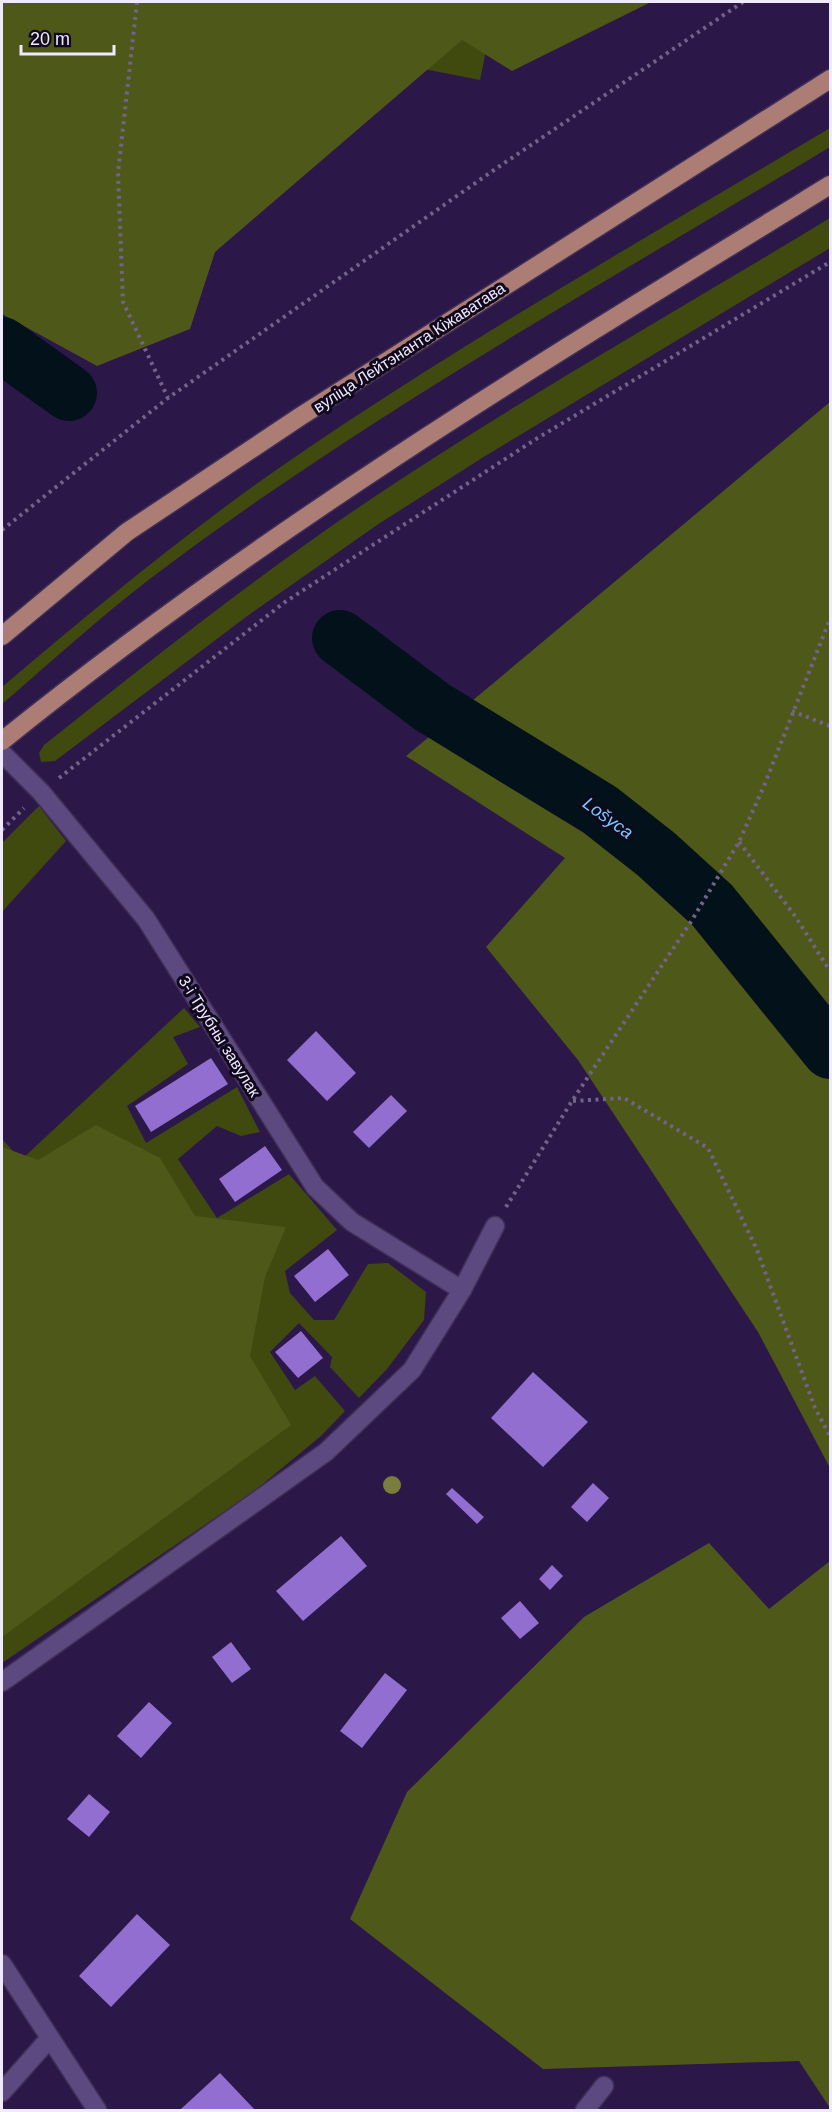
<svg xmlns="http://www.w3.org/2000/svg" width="832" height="2112" font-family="Arial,sans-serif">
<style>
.green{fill:#404a0f}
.forest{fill:#4e5919}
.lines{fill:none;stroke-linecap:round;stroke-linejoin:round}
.river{stroke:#03111b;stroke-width:56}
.building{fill:#916ed0}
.minor-casing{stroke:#402f57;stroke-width:21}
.major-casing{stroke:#402f57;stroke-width:21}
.path{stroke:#726389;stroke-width:4;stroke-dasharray:3 4.5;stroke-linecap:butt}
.minor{stroke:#5b497f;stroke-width:18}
.major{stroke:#ac7d74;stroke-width:18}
.tree{fill:#7a7e3c}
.labels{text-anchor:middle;stroke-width:6;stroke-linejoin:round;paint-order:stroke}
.street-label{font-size:16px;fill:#efeafd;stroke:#10081d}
.water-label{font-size:18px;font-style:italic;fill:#7bc9fc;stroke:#10081d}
</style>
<rect width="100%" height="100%" fill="#2b1748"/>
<g class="green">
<polygon points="496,2 480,80 393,63"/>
<path d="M830,128V147C601,285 365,416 151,578C100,617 51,662 2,704V687C93,610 184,534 282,466C459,344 646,238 830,128Z"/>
<path d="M830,218V248L482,458L377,525L250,614L55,761L41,762L39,753L44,745C151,660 258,575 371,499C520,399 677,311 830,218Z"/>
<polygon points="39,806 66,841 2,912 2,843"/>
<polygon points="184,1008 200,1027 173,1037 188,1064 127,1106 146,1143 237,1087 260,1132 241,1136 217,1126 178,1159 217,1218 289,1174 337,1230 285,1271 290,1293 314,1320 334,1320 368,1264 388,1263 426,1292 424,1320 387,1369 359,1398 330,1367 332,1357 299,1323 270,1352 295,1390 315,1376 345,1411 321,1436 253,1492 2,1663 2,1139 21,1160"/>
</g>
<g class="forest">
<polygon points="2,2 651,2 512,71 462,40 215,252 190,329 97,366 2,314"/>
<polygon points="830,402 830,1468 758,1332 578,1060 486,947 565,858 406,756"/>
<polygon points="96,1125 160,1158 195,1216 286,1227 265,1277 250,1356 291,1425 2,1637 2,1147 38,1160"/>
<polygon points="709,1543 769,1609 830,1561 830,2108 799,2061 543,2069 350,1919 407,1792 584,1617"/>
</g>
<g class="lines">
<g class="river">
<polyline points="2,345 69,393"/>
<polyline points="340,638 432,707 600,810 656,854 712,905 830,1051"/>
</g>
</g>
<g class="building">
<polygon points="316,1031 356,1073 327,1101 287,1060"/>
<polygon points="211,1058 228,1084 151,1132 135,1106"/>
<polygon points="391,1095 407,1111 369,1148 353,1132"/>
<polygon points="265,1146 282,1170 235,1202 219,1179"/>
<polygon points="328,1249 349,1275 315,1302 294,1276"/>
<polygon points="301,1331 323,1358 298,1378 275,1352"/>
<polygon points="533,1372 588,1422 543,1467 491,1418"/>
<polygon points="593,1483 609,1498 587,1522 571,1507"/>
<polygon points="452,1488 484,1517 477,1524 446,1494"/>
<polygon points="341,1536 367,1566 303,1621 276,1591"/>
<polygon points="552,1565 563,1576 550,1590 539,1579"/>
<polygon points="520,1601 539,1623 520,1639 501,1618"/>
<polygon points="231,1642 251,1669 232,1683 212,1657"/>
<polygon points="385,1673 407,1690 362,1748 340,1731"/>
<polygon points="149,1702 172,1723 141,1758 117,1736"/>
<polygon points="89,1794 110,1812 89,1837 67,1819"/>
<polygon points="137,1914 170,1945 111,2007 79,1976"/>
<polygon points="220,2073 255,2110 183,2110 181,2109"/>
</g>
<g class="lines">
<g class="minor-casing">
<g id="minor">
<polyline points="2,753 41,792 146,919 315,1187 352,1222 462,1290"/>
<polyline points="2,1682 326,1452 412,1370 462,1290 495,1226"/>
<polyline points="2,1964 97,2110"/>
<polyline points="2,2092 49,2039"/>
<polyline points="585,2110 604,2086"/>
</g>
</g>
<g class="major-casing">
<g id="major">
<polyline points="2,636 127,532 301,416 830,79"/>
<path d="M2,741C262,531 546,359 830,185"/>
</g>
</g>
<g class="path">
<polyline points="137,2 118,173 123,302 168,398"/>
<polyline points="2,530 168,398 494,170 743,2"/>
<polyline points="792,711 830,726"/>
<polyline points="59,778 285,602 536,439 830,262"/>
<polyline points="2,830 24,808"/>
<polyline points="739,842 795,916 830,971"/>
<polyline points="573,1101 624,1098 708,1148 757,1250 815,1408 830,1436"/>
<polyline points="506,1207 572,1101 692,920 739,842 764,786 830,619"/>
</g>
<use href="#minor" class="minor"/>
<use href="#major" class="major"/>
</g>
<circle class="tree" cx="392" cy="1485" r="9"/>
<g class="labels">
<g class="street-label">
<text transform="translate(409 347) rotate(-33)" y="6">вуліца Лейтэнанта Кіжаватава</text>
<text transform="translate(220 1036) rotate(58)" y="6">3-і Трубны завулак</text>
</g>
<g class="water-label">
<text transform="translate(608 818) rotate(36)" y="6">Lošyca</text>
</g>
</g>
<rect width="832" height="2112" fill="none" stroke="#efeafd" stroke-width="6"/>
<path d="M21 45v9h93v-9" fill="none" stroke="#efeafd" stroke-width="3"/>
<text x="30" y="45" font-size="18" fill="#efeafd" stroke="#10081d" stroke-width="4.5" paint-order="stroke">20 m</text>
</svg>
